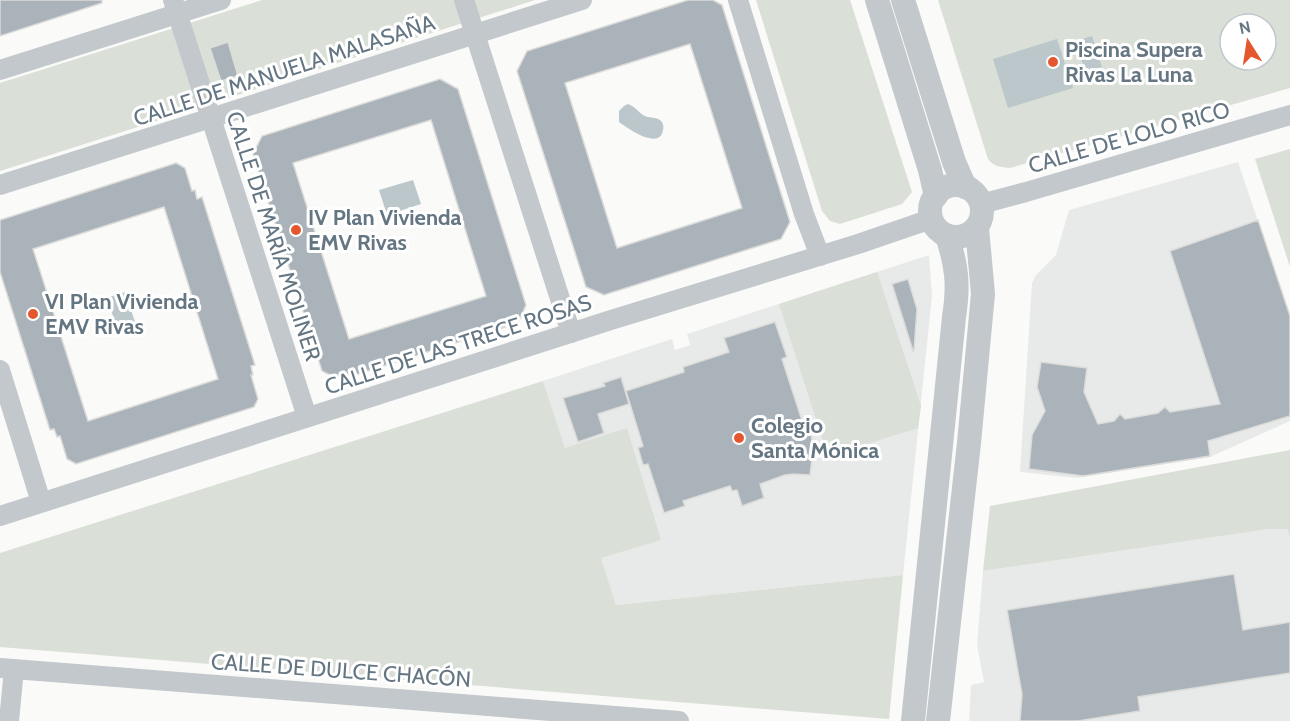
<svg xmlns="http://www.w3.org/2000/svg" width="1290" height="721" font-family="Cabin,sans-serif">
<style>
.built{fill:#e8e9e9}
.green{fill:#dadfd7;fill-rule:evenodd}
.water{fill:#bbc7cb}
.building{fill:#aab3b9;stroke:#dcdcda;stroke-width:1.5;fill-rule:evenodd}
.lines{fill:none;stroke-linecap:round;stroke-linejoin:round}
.minor{stroke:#c3c8cc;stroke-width:20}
.tertiary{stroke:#c3c8cc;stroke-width:24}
.poi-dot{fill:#e4572e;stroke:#fff;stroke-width:2}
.labels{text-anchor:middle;stroke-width:6;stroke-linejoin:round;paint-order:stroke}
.poi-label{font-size:22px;font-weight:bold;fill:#657683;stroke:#fff;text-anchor:start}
.street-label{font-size:22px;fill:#657683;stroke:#fff}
</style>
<rect width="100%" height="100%" fill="#fafaf8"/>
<g class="built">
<polygon points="1238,162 1290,316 1290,421 1210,457 1077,478 1020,472 1032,283 1036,275 1056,255 1069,210"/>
<polygon points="929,255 932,296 903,575 616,605 543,381 672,339 675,350 690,345 687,334"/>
<polygon points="1269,529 1287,529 1290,538 1290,721 969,721 971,685 984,682 977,645 983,571"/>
</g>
<g class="green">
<polygon points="262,0 535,0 0,171 0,83"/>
<polygon points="756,0 850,0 912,192 902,204 840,224 830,221 822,211"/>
<path d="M938,0H1290V88L1010,168C1001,167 994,167 988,159ZM1230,24H1266V60H1230Z"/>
<polygon points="1290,149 1290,267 1255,159"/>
<path d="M877,272L921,406L918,428L844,451C834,453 830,450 823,441L779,304Z"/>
<polygon points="543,381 565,448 627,428 661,540 601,558 616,605 903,575 889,719 0,647 0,553"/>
<polygon points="1290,450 1290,538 1287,529 1269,529 983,571 990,506"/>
</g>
<g class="water">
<polygon points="1092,36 1102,67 1085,72 1076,41"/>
<polygon points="1057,39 1073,88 1008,108 993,59"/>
<path d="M628,104C636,107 637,111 643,115C649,119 656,116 661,121C663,123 664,127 663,130C660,151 627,128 619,122V111L624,106Z"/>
<polygon points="413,180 421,204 387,215 379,190"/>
<polygon points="125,292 137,328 119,334 107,298"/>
</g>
<g class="building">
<polygon points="0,0 102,0 102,3 0,36"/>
<path d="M688,0H713L722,5L790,222L781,239L604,295L586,287L517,71L527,51ZM690,44L742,208L617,248L565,83Z"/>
<polygon points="228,42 238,76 221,81 210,48"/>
<path d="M440,79L458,89L526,305L518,323L340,380L322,371L253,154L262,136ZM431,120L486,296L349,339L293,163Z"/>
<path d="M176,163L185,168L192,191L195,190L197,199L202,197L255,365L251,366L253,375H251L258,399L254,407L76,464L67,459L60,436L57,437L54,429L50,430L0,272V220ZM164,207L218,379L88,421L33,249Z"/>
<polygon points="1258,220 1290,316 1290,416 1208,441 1210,456 1083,476 1029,469 1032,435 1045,411 1037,387 1041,362 1087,368 1084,392 1098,424 1114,421 1120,414 1125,419 1158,413 1165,407 1170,412 1220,404 1170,251"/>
<polygon points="908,279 917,309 914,351 913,351 892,284"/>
<polygon points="775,322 787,357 782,359 806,433 811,432 813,450 810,475 793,474 785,475 760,484 764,498 742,506 737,490 732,491 730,486 683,501 685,506 664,513 648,464 643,465 638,448 643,446 626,391 684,372 683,367 729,352 724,338"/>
<polygon points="621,377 629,404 598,414 604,433 578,442 563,398 605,386 603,383"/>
<polygon points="1234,574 1243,630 1290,622 1290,673 1138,697 1140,711 1078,721 1020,721 1022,694 1007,610"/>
</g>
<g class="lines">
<g class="minor">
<polyline points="173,0 307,417"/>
<polyline points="464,0 571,333"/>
<polyline points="738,0 804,214 820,256"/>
<polyline points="0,70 221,0"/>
<polyline points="0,185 582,0"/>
<polyline points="981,204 1026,192 1290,115"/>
<polyline points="0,370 41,502"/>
<polyline points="0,516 611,320 858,244 931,219"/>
<polyline points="0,668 679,721"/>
<polyline points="9,721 14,669"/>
</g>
<g class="tertiary">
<polyline points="877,0 930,170 936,196"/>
<polyline points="903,0 954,162 965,187"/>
<circle cx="956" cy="211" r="26"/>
<path d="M913,721L954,317C959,285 957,266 947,236"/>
<polyline points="938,721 969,443 983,294 977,228"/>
</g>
</g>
<g class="poi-dot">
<circle cx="1053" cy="62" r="6"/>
<circle cx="296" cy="230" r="6"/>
<circle cx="33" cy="314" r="6"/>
<circle cx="739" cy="438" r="6"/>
</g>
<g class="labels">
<g class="poi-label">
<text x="1065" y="57">Piscina Supera<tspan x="1065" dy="25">Rivas La Luna</tspan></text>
<text x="308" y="225">IV Plan Vivienda<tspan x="308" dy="25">EMV Rivas</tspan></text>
<text x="45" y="309">VI Plan Vivienda<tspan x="45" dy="25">EMV Rivas</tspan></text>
<text x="751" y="433">Colegio<tspan x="751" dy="25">Santa Mónica</tspan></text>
</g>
<g class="street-label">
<text transform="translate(284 70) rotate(-18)" y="8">CALLE DE MANUELA MALASAÑA</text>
<text transform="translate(1129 137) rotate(-16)" y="8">CALLE DE LOLO RICO</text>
<text transform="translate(274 236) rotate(72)" y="8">CALLE DE MARÍA MOLINER</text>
<text transform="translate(458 344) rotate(-18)" y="8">CALLE DE LAS TRECE ROSAS</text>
<text transform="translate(341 670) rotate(4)" y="8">CALLE DE DULCE CHACÓN</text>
</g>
</g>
<g transform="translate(1248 42) rotate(348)"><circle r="28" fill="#ffffff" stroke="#c1c8cd" stroke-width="1.5"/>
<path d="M0-4.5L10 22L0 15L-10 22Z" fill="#e4572e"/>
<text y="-9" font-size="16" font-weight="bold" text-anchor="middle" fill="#657683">N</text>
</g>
</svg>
